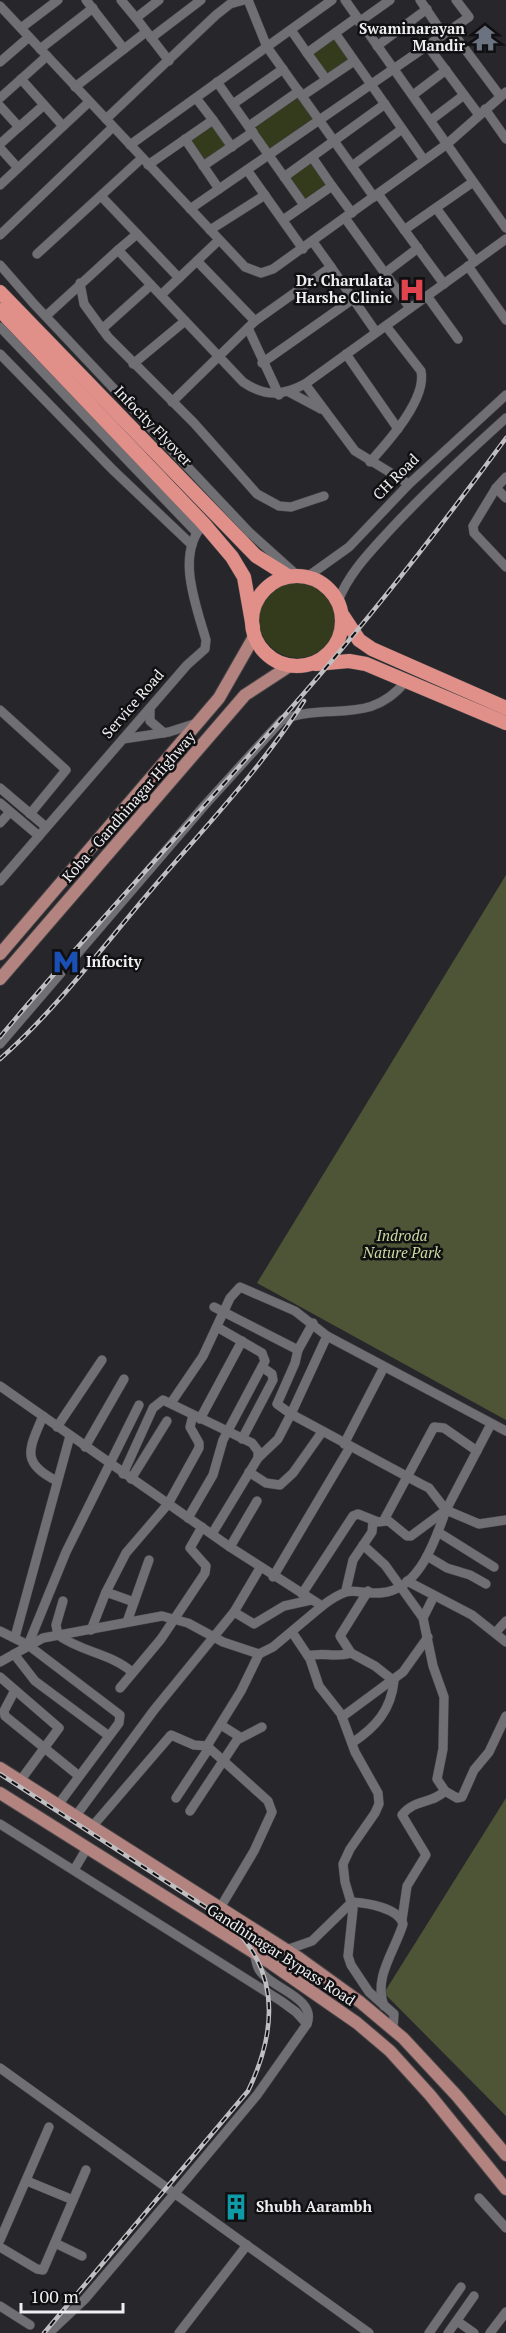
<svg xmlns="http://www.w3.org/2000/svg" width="506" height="2333" font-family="'PT Serif',serif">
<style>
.green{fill:#343b1d}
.forest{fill:#4e5536}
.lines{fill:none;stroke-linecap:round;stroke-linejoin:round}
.minor-casing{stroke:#464547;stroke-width:10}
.major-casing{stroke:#464547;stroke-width:14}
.highway-casing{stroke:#464547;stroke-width:15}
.minor{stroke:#706f73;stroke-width:9}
.major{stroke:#b38380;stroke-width:12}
.highway{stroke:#e09089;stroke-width:14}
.rail-casing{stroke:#bfbec0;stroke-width:4.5}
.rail{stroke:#100f11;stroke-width:2;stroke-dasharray:7;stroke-linecap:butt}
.labels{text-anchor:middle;stroke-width:5;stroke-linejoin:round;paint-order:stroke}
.poi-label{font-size:15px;font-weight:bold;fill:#efeef0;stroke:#100f11;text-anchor:end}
.street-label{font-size:15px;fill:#efeef0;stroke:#100f11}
.park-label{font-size:15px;font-style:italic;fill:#ccdaa0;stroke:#100f11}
</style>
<rect width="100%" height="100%" fill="#27262a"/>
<g class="green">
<polygon points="334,38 350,61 327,77 311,54"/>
<polygon points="296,95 313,119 270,149 253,126"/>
<polygon points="212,125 227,147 205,162 190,140"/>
<polygon points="311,162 327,184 304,200 288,177"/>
<circle cx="298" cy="619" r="39"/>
</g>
<g class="forest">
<polygon points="506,875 506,1420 257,1283"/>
<polygon points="506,1798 506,2116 384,1993"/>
</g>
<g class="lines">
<g class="minor-casing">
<g id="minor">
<polyline points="86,0 124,49 146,32"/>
<polyline points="121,0 136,18"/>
<polyline points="159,0 136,18 169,61"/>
<polyline points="248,0 267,47 374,197"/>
<polyline points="345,0 506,228"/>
<polyline points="420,0 443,34"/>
<polyline points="0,6 245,267 261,273 273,269 447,144 506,92"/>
<polyline points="359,22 390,0"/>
<polyline points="21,28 58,0"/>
<polyline points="450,29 500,96"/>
<polyline points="291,30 307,53 356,18"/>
<polyline points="335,33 424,160"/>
<polyline points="151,38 201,0"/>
<polyline points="427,45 479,115"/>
<polyline points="377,46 427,9"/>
<polyline points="40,49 93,8"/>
<polyline points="307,53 326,79"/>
<polyline points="0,62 29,37"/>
<polyline points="21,79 63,126"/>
<polyline points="217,82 304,205"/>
<polyline points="75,87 124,49"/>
<polyline points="413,95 446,70"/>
<polyline points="302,96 354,61"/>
<polyline points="0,98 47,56"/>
<polyline points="233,104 283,69"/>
<polyline points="0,106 19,127 0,144"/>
<polyline points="485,109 506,139"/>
<polyline points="106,119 216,15 230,4 244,0"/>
<polyline points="213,120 232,147"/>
<polyline points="431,120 464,95"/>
<polyline points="249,126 299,91"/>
<polyline points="19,127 44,105"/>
<polyline points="185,139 219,189"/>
<polyline points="130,145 332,0"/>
<polyline points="0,148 18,168"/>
<polyline points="312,157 332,186"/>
<polyline points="148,165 213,120 196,98"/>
<polyline points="203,166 253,132"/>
<polyline points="352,166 402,129"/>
<polyline points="247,170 303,249"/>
<polyline points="284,177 385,104"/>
<polyline points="0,185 89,102"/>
<polyline points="378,194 444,284"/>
<polyline points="101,196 179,278"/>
<polyline points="436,208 475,261"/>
<polyline points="190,209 469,17 456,0"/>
<polyline points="345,218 410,308"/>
<polyline points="283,220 332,186 352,213"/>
<polyline points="210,230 265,195"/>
<polyline points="404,230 473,182"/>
<polyline points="0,235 113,127"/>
<polyline points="313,242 331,267"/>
<polyline points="118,250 137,234"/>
<polyline points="37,254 142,158"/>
<polyline points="197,261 255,321"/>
<polyline points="0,265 34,304 249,532 299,577"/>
<polyline points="468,266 506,320"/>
<polyline points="385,273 418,248"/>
<polyline points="80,283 84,304 108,337 194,423 257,494 279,506 291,507 324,496"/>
<polyline points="161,295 219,240"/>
<polyline points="427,296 458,339"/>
<path d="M46,316L118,250L243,382C265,397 282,396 305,384L506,239"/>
<polyline points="0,327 196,532"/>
<polyline points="248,328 279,395"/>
<polyline points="102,329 151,285"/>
<polyline points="0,354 113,470 192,545"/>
<polyline points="346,354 398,429"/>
<polyline points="262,363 353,299"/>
<polyline points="133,364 185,321"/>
<polyline points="305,384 355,451 409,484"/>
<polyline points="289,392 321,409"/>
<polyline points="172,402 255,321 331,267 376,332"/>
<path d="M370,462C388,442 427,399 421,371L386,326"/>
<polyline points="506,477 496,488 473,526 474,533 506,567"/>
<polyline points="496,488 506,498"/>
<polyline points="307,577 349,547 409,484 506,395"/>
<path d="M338,601C349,573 369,553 389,531C426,491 465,455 506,418"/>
<polyline points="150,708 150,721 164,733"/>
<polyline points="0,710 66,770 30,814"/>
<polyline points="123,739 169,732 197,723"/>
<polyline points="0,788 46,827"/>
<polyline points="0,803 39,836"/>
<polyline points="0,823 10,812"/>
<path d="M0,881L187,665L205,649L206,640C196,605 175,553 204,524"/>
<path d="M0,1044L204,806L282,720C329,701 369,727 406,681"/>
<polyline points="214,1307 298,1350 313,1323"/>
<path d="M0,1386L230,1547L322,1606C358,1579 353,1598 387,1592C421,1585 436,1538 446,1510L429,1488L421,1484L291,1414L327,1336L506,1431"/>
<polyline points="171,1403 203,1356 230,1298 240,1287 295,1311 327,1336"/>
<path d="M43,1416C29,1449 20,1463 57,1481"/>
<polyline points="200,1419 242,1341"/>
<polyline points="57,1427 102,1360"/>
<polyline points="242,1439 273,1380 272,1374 262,1367"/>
<polyline points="344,1444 384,1367"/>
<polyline points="85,1447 124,1379"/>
<polyline points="477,1451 444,1428 434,1427 385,1518 407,1536 411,1536 446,1510 479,1524 506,1520"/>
<polyline points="249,1472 266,1483 280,1485 293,1473 322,1432"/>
<polyline points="123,1474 153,1408 163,1400 252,1443 258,1451 258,1458"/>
<polyline points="131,1479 167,1421"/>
<polyline points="446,1510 491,1424"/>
<polyline points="188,1518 213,1475 223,1440 265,1361 262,1353 217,1327"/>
<polyline points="438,1532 494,1567"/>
<polyline points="212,1534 258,1458 278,1439 291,1414 277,1404 295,1363 298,1350"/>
<polyline points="363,1545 385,1565 423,1618 433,1666 444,1697 443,1749 437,1779 445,1791 457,1798 462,1797 474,1770 489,1752 506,1716"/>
<polyline points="230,1547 257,1501"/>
<polyline points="427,1556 447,1568 470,1575 486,1584"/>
<polyline points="273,1577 350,1447"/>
<polyline points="407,1581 472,1615 506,1642"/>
<polyline points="346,1590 353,1560 372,1532 373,1521"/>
<polyline points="106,1592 134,1602"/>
<polyline points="302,1594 353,1516 358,1514 378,1522 387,1521"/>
<path d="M63,1601L56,1625L58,1635C81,1652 110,1653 132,1672"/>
<polyline points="234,1612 254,1624 284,1606 311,1600"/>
<polyline points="423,1618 434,1596"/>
<polyline points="127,1622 149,1560"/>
<polyline points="91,1630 106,1592 126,1553 168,1504 199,1448 199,1443 190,1427 193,1415"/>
<polyline points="0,1631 28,1645 120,1715 119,1723 58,1805"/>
<polyline points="292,1632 310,1659 319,1686 341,1714 355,1752 378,1793 379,1804 375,1813 350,1849 343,1864 345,1882 353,1909 348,1956 351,1965 369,1992 394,2014 393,2029"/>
<polyline points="496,1632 506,1621"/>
<polyline points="15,1637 70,1436"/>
<polyline points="28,1645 66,1552 139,1405"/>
<polyline points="351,1653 340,1636 368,1591"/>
<polyline points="14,1654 35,1681 109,1736"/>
<path d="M308,1656C324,1652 336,1658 351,1653L375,1666L394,1681C391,1710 376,1727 352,1743"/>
<polyline points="0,1662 43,1638 162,1616 188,1623 223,1642 259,1654 273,1647 322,1606"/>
<polyline points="0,1677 59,1728 20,1781"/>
<polyline points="120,1688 161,1639 205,1573 206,1566 190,1548 202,1527"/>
<polyline points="14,1692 4,1711 5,1716 79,1776"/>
<polyline points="342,1717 403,1672 428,1637"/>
<polyline points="221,1725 240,1737"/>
<polyline points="207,1746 268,1801 272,1812 254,1851 220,1908"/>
<polyline points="176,1798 209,1748"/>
<polyline points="190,1811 237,1740 262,1727"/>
<polyline points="75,1817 154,1710 234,1612 260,1568"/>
<polyline points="0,1824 281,2001 296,2012 307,2024"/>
<polyline points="91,1828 171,1735 194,1745 207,1746 241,1691 259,1654"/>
<polyline points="74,1870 87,1848"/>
<path d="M402,1920L407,1886L426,1855L402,1815C414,1799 432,1804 445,1791"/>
<path d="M286,1950L312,1941L352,1902C367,1903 399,1908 403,1924C395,1951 373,1977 384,2006"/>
<polyline points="0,2068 369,2333"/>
<polyline points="27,2181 73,2200"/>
<polyline points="479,2198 506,2228"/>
<polyline points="0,2240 49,2127"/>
<polyline points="55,2243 82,2256"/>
<polyline points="0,2247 37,2269 43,2270 86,2170"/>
<polyline points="0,2306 30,2325"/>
<polyline points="457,2321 474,2333"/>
<path d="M49,2333L85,2299L175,2193L257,2095L307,2024C317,1998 271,1988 260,1971C256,1966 256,1959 254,1953"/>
<polyline points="179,2333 247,2245"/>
<polyline points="429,2333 461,2287"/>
<polyline points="448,2333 474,2296"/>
<polyline points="490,2333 506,2312"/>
</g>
</g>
<g class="major-casing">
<g id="major">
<polyline points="0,954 219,698 255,635"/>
<polyline points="0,979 245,695 291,665"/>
<polyline points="0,1768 299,1958 360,2002 403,2038 457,2096 506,2155"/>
<polyline points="0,1793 272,1964 357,2023 390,2051 430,2095 506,2189"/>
</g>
</g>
<g class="highway-casing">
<g id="highway">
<polyline points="0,292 256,556 288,576"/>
<polyline points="0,310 204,524 232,557 244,577 253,628"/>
<circle cx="297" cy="621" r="45"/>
<polyline points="343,616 359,640 372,649 506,708"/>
<polyline points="316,664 349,661 366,664 506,723"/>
</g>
</g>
<use href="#minor" class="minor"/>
<use href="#major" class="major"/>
<use href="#highway" class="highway"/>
<g class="rail-casing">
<g id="rail">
<path d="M0,1037C103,914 214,798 318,677C384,600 446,520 506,438"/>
<path d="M0,1059C57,1009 103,946 152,889C204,828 261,769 304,701"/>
<path d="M0,1774L227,1921C281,1970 277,2031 248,2091L44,2333"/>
</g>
</g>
<use href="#rail" class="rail"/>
</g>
<defs>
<g id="temple-bare" transform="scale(2.07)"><path d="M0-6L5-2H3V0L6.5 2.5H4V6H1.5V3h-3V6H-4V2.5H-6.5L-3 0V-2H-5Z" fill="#6b7280" stroke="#100f11" stroke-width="2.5" paint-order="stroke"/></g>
<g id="hospital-bare" transform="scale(2.07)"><path d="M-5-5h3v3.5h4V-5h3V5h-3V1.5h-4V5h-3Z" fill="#e0444e" stroke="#100f11" stroke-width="2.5" paint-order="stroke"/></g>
<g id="metro-bare" transform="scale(2.07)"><path d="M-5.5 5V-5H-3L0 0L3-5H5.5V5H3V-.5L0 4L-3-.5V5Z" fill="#1a4fb4" stroke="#100f11" stroke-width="2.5" paint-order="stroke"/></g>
<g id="building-bare" transform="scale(2.07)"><path d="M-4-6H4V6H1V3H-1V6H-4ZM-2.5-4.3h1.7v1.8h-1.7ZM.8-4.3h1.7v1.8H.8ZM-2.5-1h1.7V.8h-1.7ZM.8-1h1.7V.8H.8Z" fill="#0f9aa8" stroke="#100f11" stroke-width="2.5" paint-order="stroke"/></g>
</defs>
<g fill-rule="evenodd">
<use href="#temple-bare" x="485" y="38"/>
<use href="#hospital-bare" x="412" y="290"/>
<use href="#metro-bare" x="66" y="962"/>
<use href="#building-bare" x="236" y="2207"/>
</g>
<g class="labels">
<g class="poi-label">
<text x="465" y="34">Swaminarayan<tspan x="465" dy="17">Mandir</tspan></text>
<text x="392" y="286">Dr. Charulata<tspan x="392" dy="17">Harshe Clinic</tspan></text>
<text x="86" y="967" text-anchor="start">Infocity</text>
<text x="256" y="2212" text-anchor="start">Shubh Aarambh</text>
</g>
<g class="street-label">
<text transform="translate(153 426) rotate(46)" y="5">Infocity Flyover</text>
<text transform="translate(396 477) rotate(-45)" y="5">CH Road</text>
<text transform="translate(133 704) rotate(-49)" y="5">Service Road</text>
<text transform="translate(129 807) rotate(-49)" y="5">Koba - Gandhinagar Highway</text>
<text transform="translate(281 1955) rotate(33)" y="5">Gandhinagar Bypass Road</text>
</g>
<g class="park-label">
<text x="402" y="1241">Indroda<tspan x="402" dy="17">Nature Park</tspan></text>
</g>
</g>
<path d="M21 2303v9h102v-9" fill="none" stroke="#efeef0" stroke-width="3"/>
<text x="30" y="2303" font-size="18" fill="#efeef0" stroke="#100f11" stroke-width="4.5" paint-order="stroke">100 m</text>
</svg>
